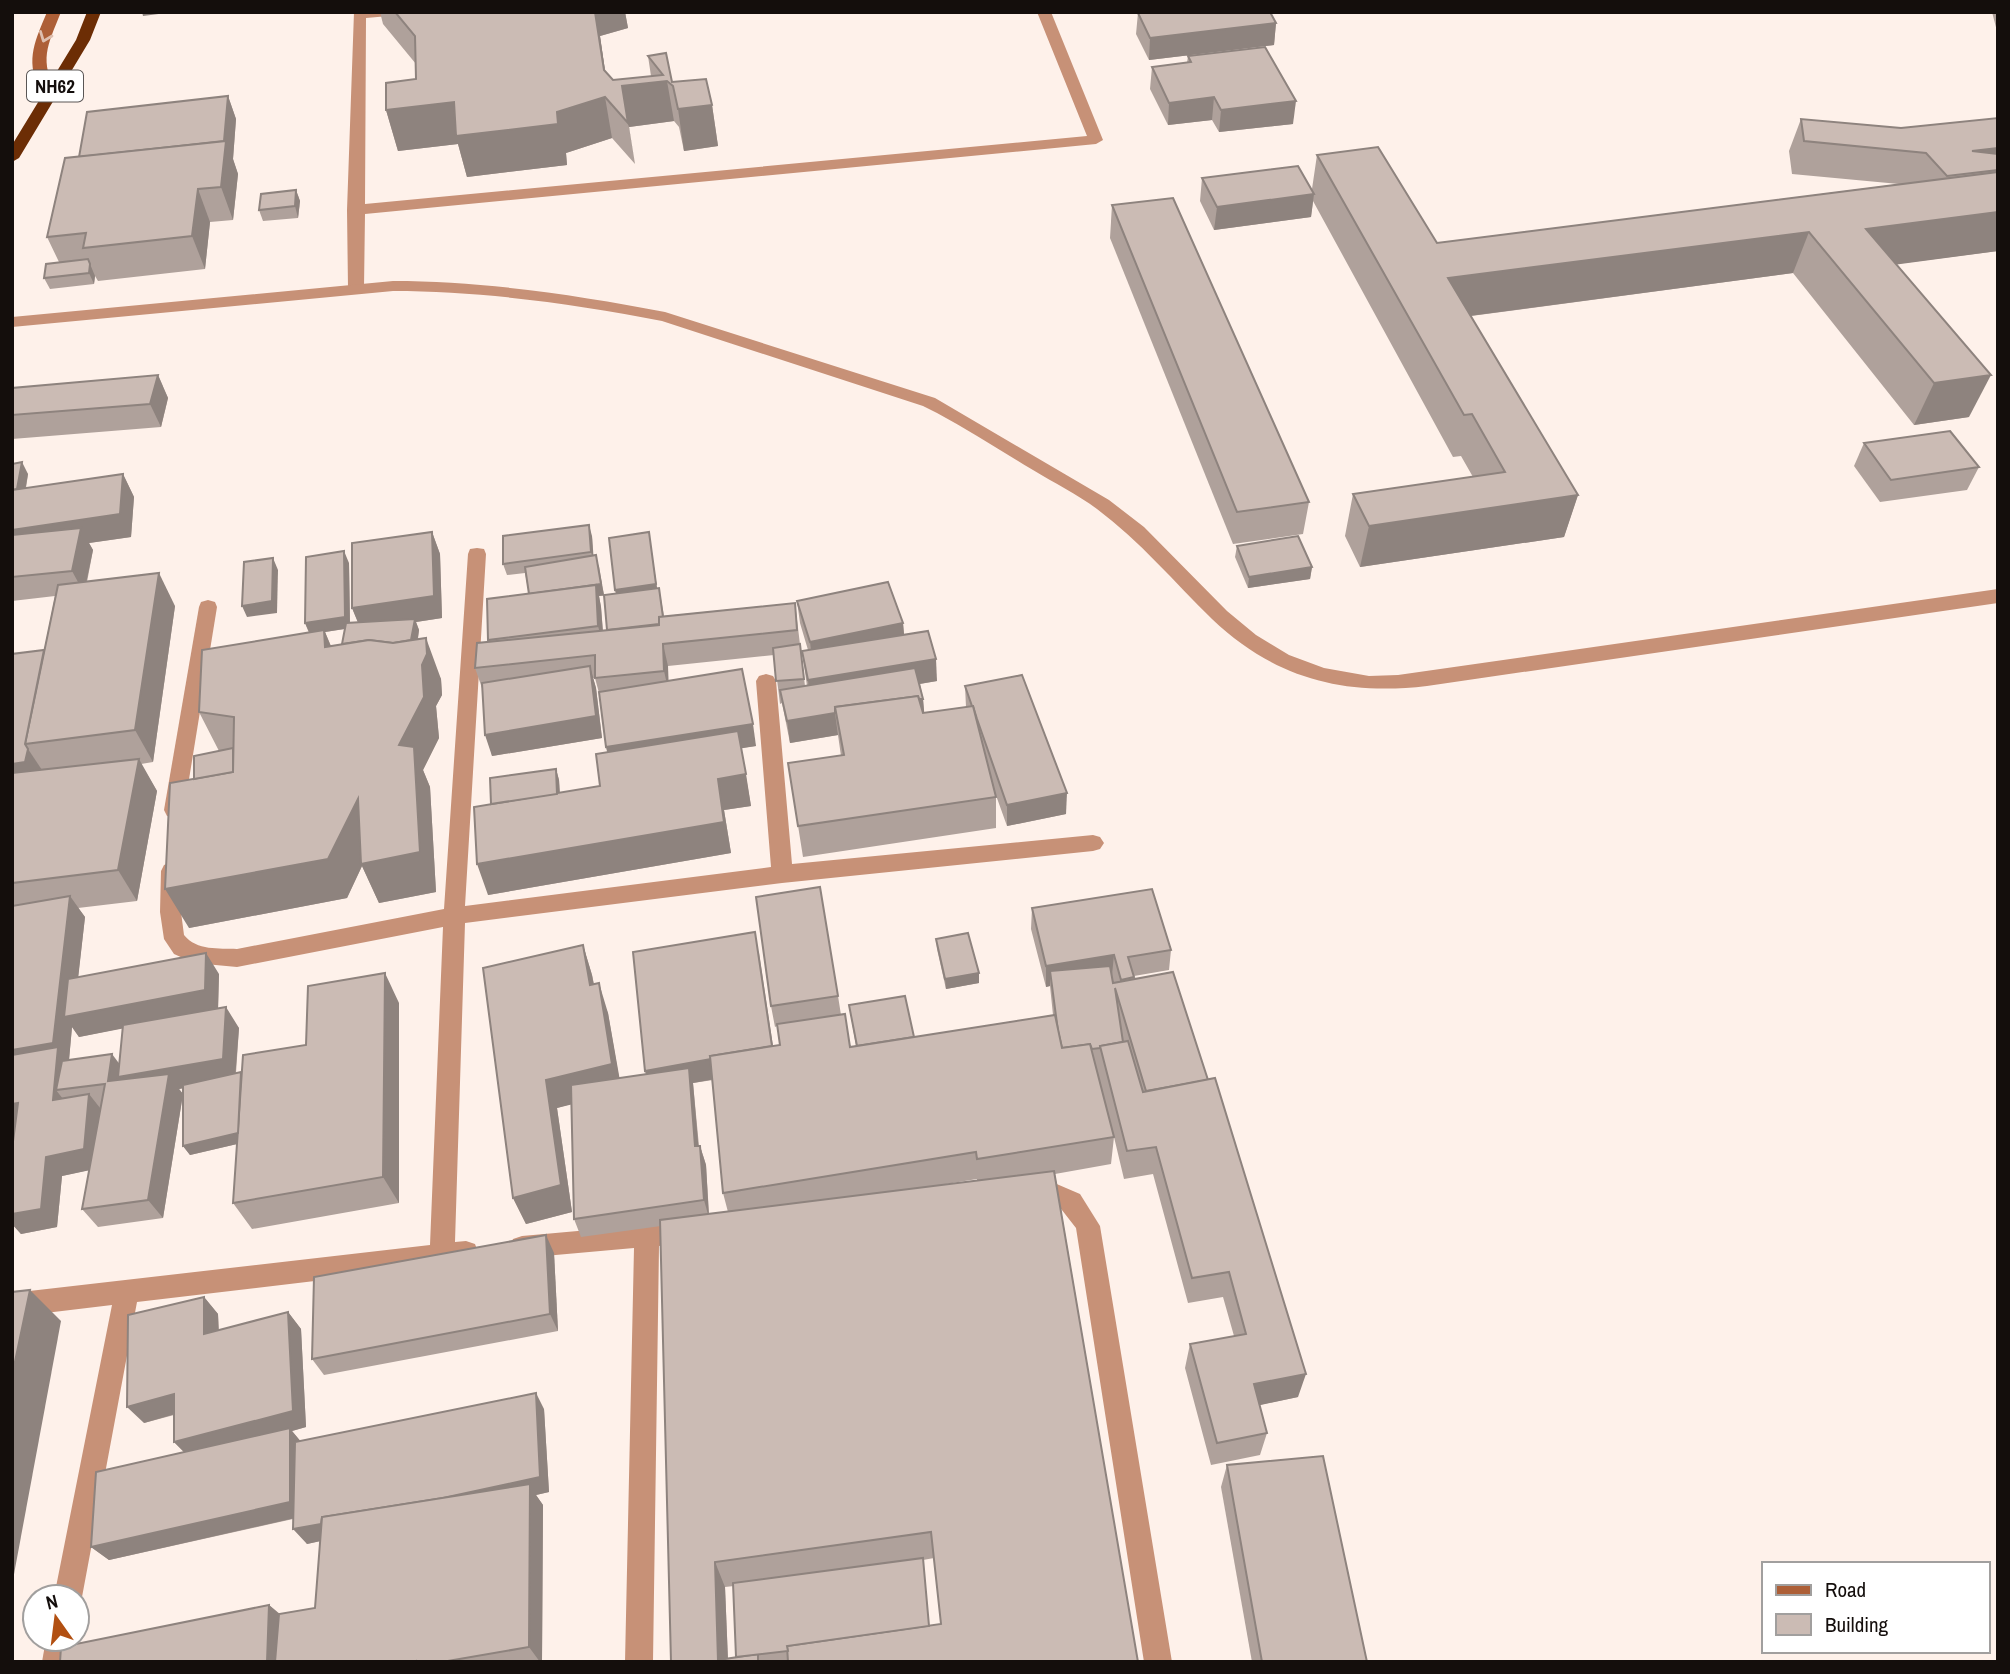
<svg xmlns="http://www.w3.org/2000/svg" width="2010" height="1674" font-family="'Archivo Narrow',sans-serif">
<style>
.lines{fill:none;stroke-linecap:round;stroke-linejoin:round}
.lane{fill:#c79177;fill-rule:evenodd}
.street{fill:#c79177;fill-rule:evenodd}
.secondary{fill:#ad5f37;fill-rule:evenodd}
.highway{fill:#6c2d05;fill-rule:evenodd}
.wall{fill:#afa19b;fill-rule:evenodd}
.shaded-wall{fill:#8e837e}
.building{fill:#cbbbb4;stroke:#8e837e;stroke-width:2}
.oneway{stroke:#debfaf}
.labels{text-anchor:middle;stroke-width:6;stroke-linejoin:round;paint-order:stroke}
.shield{fill:#fff;stroke:#5a5655;stroke-width:2}
.shield-label{font-size:19px;font-weight:bold;fill:#140e0c}
</style>
<rect width="100%" height="100%" fill="#fef1ea"/>
<g class="lines">
<polygon class="lane" points="354,12 396,12 389,16 366,18 365,204 1087,136 1037,12 1051,12 1103,140 1096,144 365,214 364,288 356,293 348,288 347,210"/>
<g class="street">
<path d="M393,281C482,281 578,295 665,312L935,398L1109,500L1144,527L1227,611L1256,635L1289,655L1324,668L1369,676L1398,675L1998,589V603L1427,686C1343,696 1274,678 1212,619C1174,582 1140,541 1097,509C1077,494 1054,483 1033,470C1001,451 970,431 937,413L923,406L662,321C576,304 481,291 393,291L12,327V317Z"/>
<path d="M477,548L484,549L486,554L465,906L771,867L756,681L759,676L766,674L773,676L776,681L792,864L1093,835L1100,837L1104,843L1100,849L1093,851L782,883L465,923L455,1242L466,1241L475,1244L478,1252L475,1260L466,1263L137,1302L82,1597L77,1607V1597H54L112,1305L12,1317V1293L430,1245L443,927L237,967L194,963L174,954L164,939L160,912L161,871L164,865L172,862L180,865L183,871L181,912L184,935C197,951 219,948 237,949L444,909L468,554L470,549Z"/>
<polygon points="208,600 215,602 217,607 184,810 181,816 174,818 167,816 164,810 199,607 201,602"/>
<polygon points="1052,1182 1080,1194 1100,1226 1172,1662 1144,1662 1076,1228 1058,1205 1031,1205 1022,1202 1019,1194 1022,1186"/>
<polygon points="689,1221 698,1224 701,1232 698,1240 659,1246 653,1662 625,1662 634,1248 522,1258 513,1255 510,1247 513,1239 522,1236"/>
<polygon points="46,1639 74,1639 70,1662 42,1662"/>
</g>
<path class="secondary" d="M47,12H61C47,47 39,59 57,95L50,99C43,97 42,94 39,88C25,59 36,39 47,12Z"/>
<polygon class="highway" points="87,12 101,12 90,40 19,158 12,162 12,145 76,40"/>
</g>
<g class="wall">
<polygon points="380,12 625,12 628,28 600,36 605,72 613,80 651,76 648,56 672,82 712,105 718,146 684,151 679,127 674,121 629,127 635,164 612,138 566,153 567,165 467,177 458,144 398,151 386,110 416,79 416,64 383,24"/>
<polygon points="1992,12 1998,12 1998,35"/>
<polygon points="1138,13 1276,23 1274,45 1149,60 1136,34"/>
<polygon points="1188,56 1293,124 1219,132 1212,120 1168,125 1150,89 1152,67 1187,63"/>
<polygon points="228,96 236,119 233,159 238,174 233,220 210,222 205,269 98,281 95,276 94,284 50,289 44,278 59,262 47,237"/>
<polygon points="1998,118 1998,251 1896,264 1969,417 1914,425 1793,273 1471,316 1578,495 1564,537 1360,567 1345,536 1353,494 1473,477 1461,456 1453,457 1313,201 1311,217 1214,230 1200,201 1202,178 1312,189 1317,155 1437,243 1899,184 1792,174 1789,151 1801,119 1901,128"/>
<polygon points="296,190 300,201 298,218 263,221 259,210"/>
<polygon points="1112,205 1309,502 1303,534 1233,544 1110,238"/>
<polygon points="158,375 168,398 161,427 12,439 12,388"/>
<polygon points="1864,443 1979,467 1967,490 1880,502 1854,466"/>
<path d="M12,464L28,474L26,488L123,474L134,497L131,537L89,543L93,550L87,582L175,606L153,762L141,764L157,791L137,901L78,908L85,917L78,977L219,974L218,1009L239,1028L236,1073L241,1072L306,1045L399,1003V1203L252,1229L233,1203L237,1144L190,1155L183,1146V1088L179,1089L183,1094L163,1218L98,1227L82,1209L89,1170L62,1176L57,1227L21,1234L12,1224V1149L15,1126H12V654L44,651L55,596L12,601ZM72,1027L79,1037L123,1028L120,1064L69,1060Z"/>
<path d="M432,532L440,554L442,618L416,622L419,630L418,639L441,679L442,695L436,706L439,738L423,770L430,787L436,892L379,903L362,866L347,898L189,928L194,779L219,751L199,712L309,633L305,623L349,563L350,622H358L352,608ZM345,629L342,644L331,646L325,632Z"/>
<path d="M649,532L657,588L661,599L664,616L795,603L805,686H807L802,651L808,650L800,623L797,601L903,623L904,635L937,681L920,684L923,699L924,713L966,707L965,686L1066,814L1007,826L993,787L996,797V828L803,857L788,763L841,756L838,735L790,743L782,703L780,704L774,655L668,666V681L756,746L741,748L751,806L724,810L731,853L488,895L491,804L556,769L559,780L560,793L600,786L607,752L599,693L595,678H593L596,688L602,738L492,756L482,688L475,668L488,642V640L529,594L525,573L507,575L503,564L592,536L593,555L599,566L604,595L616,593L615,590ZM599,596H604L607,630L603,631L601,607Z"/>
<polygon points="1237,546 1312,567 1310,579 1248,588 1235,557"/>
<path d="M1032,908L1171,950L1169,970L1134,976V979L1298,1397L1259,1405L1267,1433L1260,1455L1211,1465L1185,1368L1190,1344L1234,1336L1223,1297L1188,1303L1153,1174L1124,1179L1114,1137L1111,1164L1055,1174L1138,1662H671L661,1226L581,1237L574,1219L571,1104L557,1108L572,1212L526,1224L513,1198L583,945L592,975L594,984L608,1013L619,1078L646,1074L645,1071L759,953L773,1046L780,1045L777,1026L775,1027L771,1006L838,996L841,1015L850,1047L856,1046L849,1005L914,1037L1053,1015L1050,986L1046,987L1031,929ZM713,1080L723,1193L728,1212L709,1214L706,1165L700,1146H699L693,1083ZM977,1179V1180L940,1185ZM934,1558L941,1624L929,1626L923,1560ZM734,1586L736,1657L728,1659L725,1587Z"/>
<polygon points="936,939 979,973 979,983 946,989 937,949"/>
<polygon points="554,1253 558,1331 324,1375 312,1359"/>
<polygon points="204,1297 218,1314 219,1330 288,1312 301,1329 306,1427 292,1431 300,1441 544,1409 549,1492 536,1495 543,1505 542,1662 60,1662 269,1605 280,1614 315,1608 320,1541 307,1544 293,1519 109,1560 91,1547 184,1452 174,1442 174,1415 144,1423"/>
<polygon points="1227,1465 1367,1662 1252,1662 1221,1487"/>
</g>
<g class="shaded-wall">
<polygon points="142,12 174,12 143,16"/>
<polygon points="595,12 625,12 628,28 600,36 611,111"/>
<polygon points="1276,23 1274,45 1149,60 1150,38"/>
<polygon points="667,81 674,121 629,127 635,164 622,86"/>
<polygon points="228,96 236,119 233,159 238,174 233,220 221,187 89,182"/>
<polygon points="605,97 612,138 566,153 567,165 467,177 458,144 398,151 386,110 454,102"/>
<polygon points="1214,97 1212,120 1168,125 1169,103"/>
<polygon points="1296,101 1293,124 1219,132 1221,110"/>
<polygon points="712,105 718,146 684,151 678,109"/>
<polygon points="1998,148 1998,170 1972,151"/>
<polygon points="198,189 210,222 205,269 192,236"/>
<polygon points="296,190 300,201 298,218 295,206"/>
<polygon points="1314,194 1311,217 1214,230 1217,207"/>
<polygon points="1998,212 1998,251 1848,271 1866,229"/>
<polygon points="1809,232 1793,273 1439,320 1448,278"/>
<polygon points="90,264 95,276 94,284 89,273"/>
<polygon points="158,375 168,398 161,427 150,404"/>
<polygon points="1991,375 1969,417 1914,425 1934,383"/>
<polygon points="22,462 28,474 22,508 16,497"/>
<polygon points="123,474 134,497 131,537 89,543 93,550 84,593 72,571 12,554 12,530"/>
<polygon points="1578,495 1564,537 1360,567 1369,526"/>
<polygon points="589,525 592,536 594,563 591,552"/>
<polygon points="432,532 440,554 442,618 416,622 419,630 413,670 361,630 352,608"/>
<polygon points="649,532 658,595 618,601 615,590"/>
<polygon points="344,551 349,563 350,628 325,632 341,671 325,647 310,634 305,623"/>
<polygon points="596,555 604,595 599,596 601,607 604,648 598,626"/>
<polygon points="273,558 278,570 277,613 247,617 242,606"/>
<polygon points="1312,567 1310,579 1248,588 1249,577"/>
<polygon points="159,573 175,606 153,762 135,730"/>
<polygon points="903,623 905,645 813,665 810,642"/>
<polygon points="426,638 441,679 442,695 436,706 439,738 423,770 430,787 436,892 379,903 362,866 347,898 189,928 165,889 358,799 399,745 422,665"/>
<polygon points="663,644 668,666 669,693 664,671"/>
<polygon points="936,659 937,681 810,702 808,680"/>
<polygon points="590,666 596,688 602,738 492,756 485,735"/>
<polygon points="923,699 925,721 836,713"/>
<polygon points="835,713 838,735 790,743 787,721"/>
<polygon points="753,724 756,746 612,769 606,747"/>
<polygon points="28,749 42,770 12,788 12,764"/>
<polygon points="139,759 157,791 137,901 118,870"/>
<polygon points="556,769 559,780 561,821 558,810"/>
<polygon points="746,774 751,806 724,810 731,853 488,895 477,864 718,779"/>
<polygon points="1067,793 1066,814 1007,826 1007,805"/>
<polygon points="70,896 85,917 74,1015 206,953 219,974 218,1010 79,1037 72,1027 69,1060 56,1090 70,1108 69,1119 12,1072 12,1050"/>
<polygon points="755,932 776,1068 693,1083 700,1165 651,1090 645,1071"/>
<polygon points="583,945 592,975 599,1014 590,985"/>
<polygon points="1114,955 1112,975 1050,971 1050,986 1046,987 1046,966"/>
<polygon points="385,973 399,1003 399,1203 383,1177"/>
<polygon points="979,973 979,983 946,989 945,979"/>
<polygon points="599,983 608,1013 622,1092 557,1108 572,1212 526,1224 513,1198 546,1080"/>
<polygon points="226,1007 239,1028 235,1079 179,1089 183,1094 163,1218 148,1200 108,1081 112,1054 127,1074"/>
<polygon points="89,1094 104,1113 100,1168 62,1176 57,1227 21,1234 12,1224 12,1214 46,1157"/>
<polygon points="18,1103 34,1122 12,1126 12,1104"/>
<polygon points="243,1132 250,1141 190,1155 183,1146"/>
<polygon points="700,1146 706,1165 709,1218 704,1200"/>
<polygon points="546,1235 554,1253 558,1331 550,1314"/>
<polygon points="30,1290 61,1321 12,1585 12,1376"/>
<polygon points="204,1297 218,1314 219,1350 204,1334"/>
<polygon points="288,1312 301,1329 306,1427 292,1431 303,1444 304,1516 109,1560 91,1547 189,1457 174,1442"/>
<polygon points="1306,1374 1298,1397 1247,1408 1254,1384"/>
<polygon points="536,1393 544,1409 549,1492 536,1495 543,1505 542,1662 540,1662 529,1647 529,1496 307,1544 293,1529"/>
<polygon points="174,1394 189,1410 144,1423 127,1407"/>
<polygon points="715,1562 725,1587 728,1662 718,1660"/>
<polygon points="269,1605 284,1618 282,1662 267,1662"/>
</g>
<g class="building">
<polygon points="395,12 595,12 604,70 613,80 663,75 648,56 666,53 672,82 706,79 712,105 678,109 673,86 667,81 622,86 628,123 605,97 557,112 558,124 456,136 454,102 386,110 386,83 416,79 415,36"/>
<polygon points="1270,12 1276,23 1150,38 1138,13"/>
<polygon points="1265,47 1296,101 1221,110 1214,97 1169,103 1152,67 1191,62 1188,56"/>
<polygon points="228,96 224,141 79,157 87,112"/>
<polygon points="1998,118 1998,148 1972,151 1998,154 1998,170 1947,176 1926,153 1804,141 1801,119 1901,128"/>
<polygon points="226,141 221,187 198,189 192,236 83,248 86,233 47,237 65,158"/>
<polygon points="1378,147 1437,243 1998,172 1998,212 1866,229 1991,375 1934,383 1809,232 1448,278 1578,495 1369,526 1353,494 1505,472 1472,414 1464,415 1317,155"/>
<polygon points="1298,166 1314,194 1217,207 1202,178"/>
<polygon points="296,190 295,206 259,210 261,194"/>
<polygon points="1173,198 1309,502 1237,512 1112,205"/>
<polygon points="88,259 90,264 89,273 44,278 46,264"/>
<polygon points="158,375 150,404 12,415 12,388"/>
<polygon points="1950,431 1979,467 1891,480 1864,443"/>
<polygon points="22,462 17,489 12,490 12,464"/>
<polygon points="123,474 120,514 12,530 12,490"/>
<polygon points="589,525 591,552 503,564 503,536"/>
<polygon points="81,528 72,571 12,577 12,535"/>
<polygon points="432,532 434,596 352,608 352,543"/>
<polygon points="649,532 656,584 615,590 609,538"/>
<polygon points="1298,536 1312,567 1249,577 1237,546"/>
<polygon points="344,551 345,617 305,623 306,557"/>
<polygon points="596,555 601,584 529,594 525,567"/>
<polygon points="273,558 272,601 242,606 244,562"/>
<polygon points="159,573 135,730 25,744 58,585"/>
<polygon points="888,582 903,623 810,642 797,601"/>
<polygon points="596,585 598,626 488,640 487,599"/>
<polygon points="659,588 663,617 659,617 659,624 607,630 604,595"/>
<polygon points="795,603 797,630 663,644 664,671 595,678 595,655 475,668 477,643 659,625 659,617"/>
<polygon points="415,619 411,640 393,643 369,640 342,644 346,623"/>
<polygon points="324,630 325,647 369,640 393,643 426,638 427,654 422,665 424,697 399,745 414,747 420,852 361,864 358,799 328,859 165,889 170,783 233,772 234,717 199,712 202,650"/>
<polygon points="928,631 936,659 808,680 802,651"/>
<polygon points="800,644 804,679 776,681 773,648"/>
<polygon points="44,650 25,744 28,749 25,762 12,764 12,654"/>
<polygon points="590,666 596,716 485,735 482,683"/>
<polygon points="915,668 923,699 919,699 918,696 835,707 835,713 787,721 780,690"/>
<polygon points="742,669 753,724 606,747 599,692"/>
<polygon points="1022,675 1067,793 1007,805 977,719 973,706 972,706 965,686"/>
<polygon points="918,696 923,713 973,706 996,797 798,826 788,763 844,755 835,707"/>
<polygon points="738,731 746,774 718,779 724,822 477,864 474,807 600,786 596,754"/>
<polygon points="233,748 233,772 194,779 194,756"/>
<polygon points="139,759 118,870 12,883 12,773"/>
<polygon points="556,769 557,794 491,804 490,778"/>
<polygon points="820,887 838,996 771,1006 756,897"/>
<polygon points="1152,889 1171,950 1128,957 1134,977 1121,980 1114,955 1046,966 1032,908"/>
<polygon points="70,896 53,1043 12,1050 12,906"/>
<polygon points="755,932 772,1046 710,1056 711,1059 645,1071 633,952"/>
<polygon points="968,933 979,973 945,979 936,939"/>
<polygon points="583,945 590,985 599,983 612,1064 546,1080 561,1185 513,1198 483,968"/>
<polygon points="206,953 205,990 64,1017 68,979"/>
<polygon points="1110,966 1113,983 1173,972 1208,1080 1146,1091 1115,988 1123,1042 1100,1046 1100,1048 1092,1049 1090,1044 1062,1048 1058,1031 1050,971"/>
<polygon points="385,973 383,1177 233,1203 243,1055 306,1045 308,986"/>
<polygon points="905,996 914,1037 857,1046 849,1005"/>
<polygon points="226,1007 223,1059 118,1077 123,1025"/>
<polygon points="845,1014 850,1047 1055,1015 1062,1048 1090,1044 1114,1137 977,1159 976,1152 723,1193 710,1056 780,1045 777,1024"/>
<polygon points="1128,1041 1143,1092 1215,1078 1306,1374 1254,1384 1267,1433 1217,1443 1190,1344 1246,1334 1229,1272 1192,1278 1156,1147 1127,1151 1100,1046"/>
<polygon points="58,1047 53,1100 89,1094 84,1149 46,1157 41,1209 12,1214 12,1149 18,1103 12,1104 12,1055"/>
<polygon points="112,1054 108,1081 169,1074 148,1200 82,1209 105,1084 56,1090 62,1061"/>
<polygon points="689,1068 695,1146 700,1146 704,1200 574,1219 571,1085"/>
<polygon points="241,1072 238,1133 183,1146 183,1085"/>
<polygon points="1054,1171 1138,1662 788,1662 787,1646 941,1624 931,1532 715,1562 718,1660 758,1654 758,1662 671,1662 660,1220"/>
<polygon points="546,1235 550,1314 312,1359 314,1277"/>
<polygon points="30,1290 12,1376 12,1292"/>
<polygon points="204,1297 204,1334 288,1312 293,1411 174,1442 174,1394 127,1407 128,1315"/>
<polygon points="536,1393 540,1477 443,1498 322,1517 321,1524 293,1529 295,1442"/>
<polygon points="290,1428 290,1502 91,1547 96,1472"/>
<polygon points="1323,1456 1367,1662 1262,1662 1227,1465"/>
<polygon points="530,1484 529,1647 442,1662 416,1662 416,1661 410,1662 275,1662 279,1614 315,1608 322,1517"/>
<polygon points="923,1558 929,1626 787,1646 788,1651 736,1657 733,1583"/>
<polygon points="269,1605 267,1662 60,1662 61,1647"/>
</g>
<defs><path id="oneway-chevron" d="M-2-3.5L2.5 0L-2 3.5" fill="none" stroke-width="1.6" stroke-linecap="round" stroke-linejoin="round" transform="scale(1.75)"/></defs>
<use class="oneway" href="#oneway-chevron" transform="translate(45 37) rotate(111)"/>
<g class="labels">
<rect class="shield" x="27" y="70.5" width="56" height="31" rx="5"/>
<g class="shield-label">
<text x="55" y="93">NH62</text>
</g>
</g>
<rect width="2010" height="1674" fill="none" stroke="#140e0c" stroke-width="28"/>
<rect x="1762" y="1562" width="228" height="91" fill="#ffffff" stroke="#a19f9e" stroke-width="2"/>
<rect x="1776" y="1585" width="35" height="10" fill="#ad5f37" stroke="#a19f9e" stroke-width="2"/>
<text x="1825" y="1597" font-size="21" fill="#140e0c">Road</text>
<rect x="1776" y="1614" width="35" height="21" fill="#cbbbb4" stroke="#a19f9e" stroke-width="2"/>
<text x="1825" y="1632" font-size="21" fill="#140e0c">Building</text>
<g transform="translate(56 1618) rotate(346)"><circle r="33" fill="#ffffff" stroke="#a19f9e" stroke-width="2"/>
<path d="M0-5L12 26L0 18L-12 26Z" fill="#b25012"/>
<text y="-10" font-size="19" font-weight="bold" text-anchor="middle" fill="#140e0c">N</text>
</g>
</svg>
